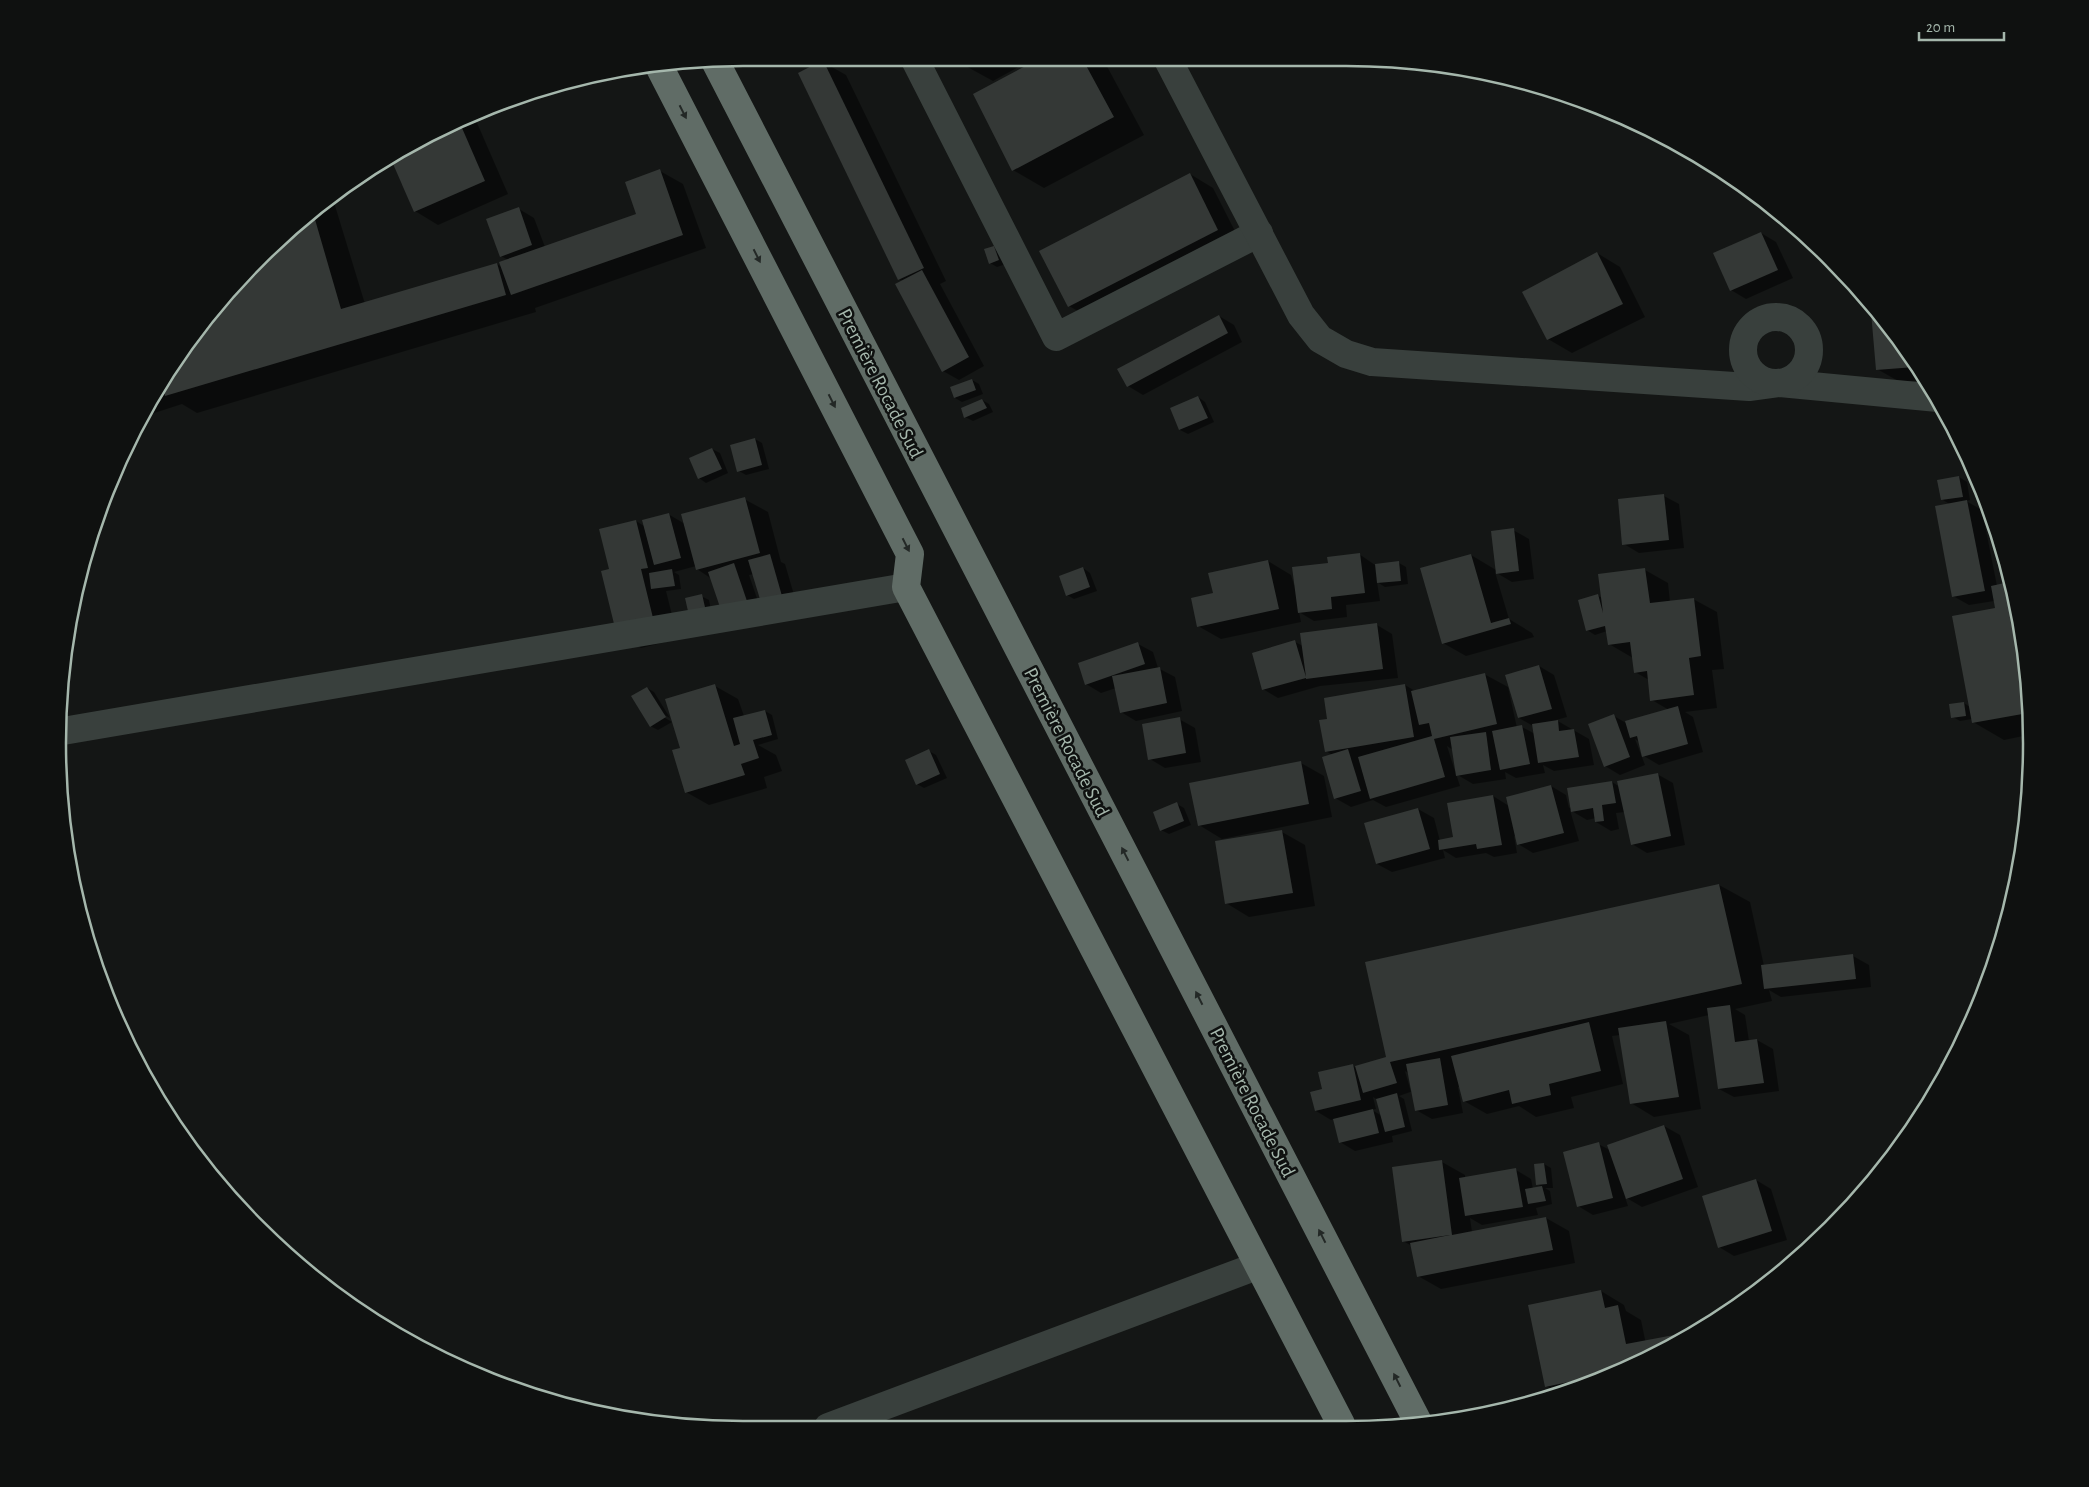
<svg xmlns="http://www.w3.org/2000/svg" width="2089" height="1487" font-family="'Alegreya Sans',sans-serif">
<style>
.shadow{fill:#0007;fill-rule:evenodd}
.building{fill:#343836}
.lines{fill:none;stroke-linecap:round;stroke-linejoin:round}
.minor{stroke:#39403d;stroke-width:28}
.highway{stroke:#606c66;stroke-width:28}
.oneway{fill:#232826}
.labels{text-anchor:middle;stroke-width:5;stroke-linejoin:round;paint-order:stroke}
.street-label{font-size:20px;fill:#a5b7ac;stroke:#0f1110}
.rim{fill:none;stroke:#a5b7ac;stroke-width:2.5}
</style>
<rect width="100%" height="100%" fill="#141615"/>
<g class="shadow">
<polygon points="959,58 1099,58 1103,59 1144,135 1044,188 1013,170 1033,63 1031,60 993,81 962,64"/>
<polygon points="823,62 846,75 946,281 940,284 984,366 959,380 943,371 903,281 899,279"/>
<polygon points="474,116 508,194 438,225 415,211 440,128"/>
<polygon points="660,171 683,184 706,248 535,308 536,312 197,413 182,404 142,417 150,400 228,291 273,252 278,250 277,248 333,199 365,304 497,264 502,267 508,260 501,256 519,209 534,218 545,247 638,215"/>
<polygon points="1190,174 1213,188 1241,243 1092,319 1069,306"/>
<polygon points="1761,233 1776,242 1793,278 1746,299 1731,290"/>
<polygon points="994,247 1001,251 1006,264 997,267 990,263"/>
<polygon points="1597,253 1620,267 1645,317 1572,353 1548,339"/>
<polygon points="1877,312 1925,380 1900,382 1877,369"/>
<polygon points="1219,316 1234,325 1242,342 1143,395 1128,386"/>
<polygon points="972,380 979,384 983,394 962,402 955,398"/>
<polygon points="1198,397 1205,402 1214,422 1188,434 1180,430 1172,409"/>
<polygon points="982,400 989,404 993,412 973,421 965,417"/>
<polygon points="755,439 762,443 769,469 746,475 739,471"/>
<polygon points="712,449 720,453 728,473 706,483 699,478"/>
<polygon points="1959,477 1967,482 1970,500 1966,501 1982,510 1997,586 2026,654 2028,735 2004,740 1973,722 1972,719 1960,721 1953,717 1964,703 1970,707 1996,609 1994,601 1969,605 1953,596 1951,505 1943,500"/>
<polygon points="1664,496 1679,504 1684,548 1639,553 1624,544"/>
<polygon points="744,499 768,512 781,562 785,564 799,612 754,574 749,575 762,613 697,569 696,566 674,572 679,575 681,589 666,591 678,639 641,648 618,635 610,570 636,521 644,526 668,514 685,524"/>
<polygon points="1513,530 1529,539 1534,579 1512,582 1495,572 1509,619 1532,633 1534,637 1466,656 1443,643 1471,555 1496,570"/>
<polygon points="1359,554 1375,565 1399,563 1406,567 1408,584 1385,587 1377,582 1380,601 1346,605 1347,617 1314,621 1299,612 1301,622 1221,639 1198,626 1214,594 1268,561 1291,575 1294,585 1329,564"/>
<polygon points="1083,568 1090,573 1097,591 1074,599 1067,595"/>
<polygon points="1645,570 1668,583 1670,602 1693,599 1717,612 1724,669 1712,670 1717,708 1685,712 1693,717 1703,752 1659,765 1644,756 1640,742 1635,739 1645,765 1620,775 1605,766 1614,716 1626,723 1669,710 1652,700 1649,680 1635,672 1633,658 1609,644 1607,631 1595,635 1587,630 1598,596 1603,598"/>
<polygon points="701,596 709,600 713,620 698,623"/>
<polygon points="1377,625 1392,634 1398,678 1320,686 1278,698 1263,689 1295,642 1303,646"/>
<polygon points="1138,644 1153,652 1158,668 1175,677 1182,711 1136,721 1121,712 1116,688 1101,693 1086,684"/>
<path d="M1539,666L1554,675L1567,717L1556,720L1589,739L1594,765L1554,771L1543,765L1545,773L1516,778L1505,772L1506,779L1473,784L1456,774L1460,786L1386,807L1373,800L1351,807L1335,798L1332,755L1326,751L1328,720L1405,685L1415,691L1484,674L1508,687L1517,728L1522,727L1535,734L1533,726L1519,718ZM1447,746L1453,750L1457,771H1455Z"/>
<polygon points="715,686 738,699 744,716 765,711 772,715 778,739 758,745 776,755 782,771 764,777 767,788 709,805 686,792 682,748"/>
<polygon points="647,688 654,692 670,718 661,713 660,715 672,722 658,730 650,726"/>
<polygon points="1179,719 1195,728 1201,762 1165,768 1150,759"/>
<polygon points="929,751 936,755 947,778 924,788 917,784"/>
<polygon points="1301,763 1324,776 1332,817 1222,839 1199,825"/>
<polygon points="1657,774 1673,783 1685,845 1647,853 1632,844 1625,812 1616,813 1619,829 1611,831 1596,822 1596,818 1587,820 1570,810 1579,841 1533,853 1518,844 1516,836 1514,836 1517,853 1494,857 1486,853 1456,858 1443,850 1445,858 1392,872 1377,864 1418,809 1434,818 1440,841 1454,838 1493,796 1509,806 1551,786 1566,795 1569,808 1612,782 1620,787"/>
<polygon points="1177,804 1184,808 1191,825 1169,834 1161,830"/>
<polygon points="1282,832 1305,845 1315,906 1249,917 1226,903"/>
<path d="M1719,885L1750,902L1764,966L1853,956L1869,965L1871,987L1781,997L1769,990L1772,1001L1735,1009L1745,1015L1749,1041L1757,1040L1773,1049L1779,1091L1734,1097L1719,1089L1709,1015L1669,1024L1689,1035L1701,1109L1654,1117L1631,1103L1620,1035L1612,1036L1623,1084L1571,1097L1574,1108L1536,1117L1519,1106L1487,1114L1464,1101L1460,1086L1458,1087L1463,1113L1432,1119L1416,1110L1413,1091L1399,1096L1404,1099L1412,1131L1392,1136L1393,1142L1355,1151L1340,1142L1334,1119L1331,1120L1316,1111L1323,1090L1352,1065L1355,1067L1387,1058ZM1405,1071L1410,1074L1413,1091L1411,1092ZM1373,1097L1378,1100L1382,1116L1372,1110L1376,1109Z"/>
<polygon points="1664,1126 1680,1135 1698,1187 1642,1207 1625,1197 1628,1206 1593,1215 1578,1206 1598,1144 1610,1150"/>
<polygon points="1442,1162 1465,1175 1465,1178 1516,1170 1531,1179 1533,1189 1542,1187 1537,1184 1544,1164 1551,1168 1553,1188 1545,1188 1550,1191 1552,1204 1536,1208 1538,1215 1482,1225 1470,1218 1472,1232 1546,1218 1569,1231 1575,1263 1441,1289 1418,1276 1412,1246 1403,1241"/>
<polygon points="1756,1180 1771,1189 1787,1240 1734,1256 1719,1247"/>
<polygon points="1601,1291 1624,1305 1626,1311 1641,1320 1649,1359 1558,1393 1546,1386"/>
</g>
<g class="building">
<polygon points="958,58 974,58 961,65"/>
<polygon points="1028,58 1082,58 1114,117 1012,171 973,94 1031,63"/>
<polygon points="823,60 924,268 898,280 798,73"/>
<polygon points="459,121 485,181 414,212 390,157 440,128"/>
<polygon points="660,169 683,235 511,295 499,262 636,214 625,182"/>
<polygon points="1190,173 1218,230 1068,307 1039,251"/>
<polygon points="519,207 532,245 500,257 486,219"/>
<polygon points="314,216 341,309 497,263 506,295 165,396 162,383 228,291"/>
<polygon points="1761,232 1778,270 1730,291 1713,253"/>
<polygon points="994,246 999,260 989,264 984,249"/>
<polygon points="1597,252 1623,304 1547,340 1522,292"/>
<polygon points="922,270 969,357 942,372 895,284"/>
<polygon points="1876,311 1887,327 1915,367 1876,370 1871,312"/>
<polygon points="1219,315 1228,333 1127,387 1117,369"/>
<polygon points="972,379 976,390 954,398 950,387"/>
<polygon points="154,393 157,399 149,402 150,400"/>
<polygon points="1198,396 1208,418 1179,430 1170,408"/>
<polygon points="982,399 987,408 964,418 961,408"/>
<polygon points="755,438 762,465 737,472 730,445"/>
<polygon points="712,448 722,469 698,479 689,458"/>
<polygon points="1959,476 1963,497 1941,500 1937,480"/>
<polygon points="1664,494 1669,540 1622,545 1618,499"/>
<polygon points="745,497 760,553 696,570 681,514"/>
<polygon points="1967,500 1985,591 1952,597 1935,506"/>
<polygon points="669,513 681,558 654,565 642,520"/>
<polygon points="636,520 648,568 641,569 655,626 617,636 601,571 609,569 599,529"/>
<polygon points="1514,528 1519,571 1496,574 1491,531"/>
<polygon points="1360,553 1365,593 1331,597 1332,609 1298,613 1292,567 1328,563 1327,557"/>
<polygon points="770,554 784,603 763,609 748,560"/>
<polygon points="1471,554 1491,623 1509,618 1511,624 1442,644 1420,568"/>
<polygon points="1268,560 1279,609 1197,627 1191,598 1213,593 1208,573"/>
<polygon points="1399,561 1401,581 1377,583 1375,564"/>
<polygon points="734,563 748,604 722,613 708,572"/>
<polygon points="1083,567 1090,587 1066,596 1059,576"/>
<polygon points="1645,568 1650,603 1694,598 1701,656 1689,658 1694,695 1650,701 1647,671 1634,673 1630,642 1608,645 1605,626 1586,631 1578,600 1598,594 1603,613 1598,574"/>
<polygon points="672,569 675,586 651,589 649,573"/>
<polygon points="2009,582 2026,654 2028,713 1972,723 1952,616 1995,608 1991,586"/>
<polygon points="702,594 707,616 690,620 685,598"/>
<polygon points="1377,623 1383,669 1306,679 1306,678 1262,690 1252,653 1295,640 1306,677 1300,633"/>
<polygon points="1138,642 1145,664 1085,685 1078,663"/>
<polygon points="1539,665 1552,709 1518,718 1505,675"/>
<polygon points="1160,667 1167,703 1120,713 1112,676"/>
<polygon points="1485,673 1497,724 1434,739 1445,777 1370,799 1358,757 1432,736 1429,723 1419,725 1411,691"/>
<polygon points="715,684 734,746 740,744 733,718 765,710 772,735 753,740 759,758 741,764 745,775 685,793 672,750 680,748 665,699"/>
<polygon points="1405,684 1414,737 1325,752 1319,720 1327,719 1324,698"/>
<polygon points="647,687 666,717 650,727 631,696"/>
<polygon points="1964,702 1966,716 1951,718 1949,704"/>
<polygon points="1678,706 1688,744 1642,757 1637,736 1630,738 1625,721"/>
<polygon points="1614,714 1630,757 1604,767 1588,724"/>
<polygon points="1180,717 1186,753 1148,760 1142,724"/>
<polygon points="1558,720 1559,731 1574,729 1579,757 1538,763 1532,724"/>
<polygon points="1522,725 1530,764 1500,770 1492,731"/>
<polygon points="1486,732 1491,770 1456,776 1450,737"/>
<polygon points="929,749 940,774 916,785 905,760"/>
<polygon points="1348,749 1361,791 1334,799 1322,757"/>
<polygon points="1301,761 1309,804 1198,826 1189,783"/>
<polygon points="1658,773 1671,836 1631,845 1617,781"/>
<polygon points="1612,781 1616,803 1602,805 1604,821 1595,822 1593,808 1571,812 1567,788"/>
<polygon points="1551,785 1564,833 1517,845 1506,797"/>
<polygon points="1493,795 1502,845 1477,849 1476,844 1439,850 1438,840 1453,837 1447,803"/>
<polygon points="1177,802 1184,821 1160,831 1153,812"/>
<polygon points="1418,808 1430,849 1376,864 1364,823"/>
<polygon points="1282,830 1293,893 1225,904 1215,841"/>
<polygon points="1719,884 1742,984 1390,1062 1397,1083 1363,1093 1355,1066 1386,1057 1365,962"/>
<polygon points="1853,954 1856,979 1764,989 1761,965"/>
<polygon points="1730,1005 1735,1042 1757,1039 1764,1083 1718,1089 1707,1008"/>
<polygon points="1666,1021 1679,1097 1630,1104 1618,1028"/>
<polygon points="1589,1022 1601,1071 1549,1084 1551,1095 1512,1104 1509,1090 1463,1102 1451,1056"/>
<polygon points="1440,1058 1448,1105 1415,1111 1406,1064"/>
<polygon points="1951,1062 1948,1068 1942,1077 1940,1064"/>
<polygon points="1353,1064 1361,1100 1315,1111 1310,1092 1322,1089 1318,1072"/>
<polygon points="1397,1093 1405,1127 1385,1132 1376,1099"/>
<polygon points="1373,1109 1379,1133 1339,1143 1333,1119"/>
<polygon points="1664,1125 1683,1179 1626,1199 1607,1145"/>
<polygon points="1599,1142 1613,1198 1577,1207 1563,1152"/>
<polygon points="1442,1160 1452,1235 1546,1217 1553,1250 1417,1277 1410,1243 1450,1235 1402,1242 1392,1167"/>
<polygon points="1544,1163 1547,1184 1536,1185 1534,1164"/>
<polygon points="1516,1168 1523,1207 1465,1216 1459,1178"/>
<polygon points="1756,1179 1772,1231 1718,1248 1702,1196"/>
<polygon points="1542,1186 1546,1201 1528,1204 1525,1189"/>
<polygon points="1601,1290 1605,1308 1618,1305 1626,1344 1690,1332 1649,1359 1611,1373 1545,1387 1528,1305"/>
</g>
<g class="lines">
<g class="minor">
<polyline points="914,58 1056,337 1259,233"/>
<polyline points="1167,58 1301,315 1320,339 1346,354 1372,362 1749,387 1780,383 1938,398"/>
<circle cx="1776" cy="350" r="33"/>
<polyline points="63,731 906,587"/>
<polyline points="828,1427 1257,1266"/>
</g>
<g class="highway">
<polyline points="715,61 1419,1424"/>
<polyline points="660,68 910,554 906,587 1341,1424"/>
</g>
</g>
<defs><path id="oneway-solid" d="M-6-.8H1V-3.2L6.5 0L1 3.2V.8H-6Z" transform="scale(1.25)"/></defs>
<g class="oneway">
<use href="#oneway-solid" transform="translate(683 112) rotate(63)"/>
<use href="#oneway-solid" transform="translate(757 256) rotate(63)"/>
<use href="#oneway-solid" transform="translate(832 401) rotate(63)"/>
<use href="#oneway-solid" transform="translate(906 545) rotate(63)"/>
<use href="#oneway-solid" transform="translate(1125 854) rotate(-117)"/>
<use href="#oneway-solid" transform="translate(1199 998) rotate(-117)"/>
<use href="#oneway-solid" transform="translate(1322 1236) rotate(-117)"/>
<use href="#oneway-solid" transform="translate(1397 1380) rotate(-117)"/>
</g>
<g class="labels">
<g class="street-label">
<text transform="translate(881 383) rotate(63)" y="7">Première Rocade Sud</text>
<text transform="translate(1067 742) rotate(63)" y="7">Première Rocade Sud</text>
<text transform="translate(1253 1102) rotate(63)" y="7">Première Rocade Sud</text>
</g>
</g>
<path d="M0 0H2089V1487H0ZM743 66H1346A677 677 0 0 1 2023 743V744A677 677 0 0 1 1346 1421H743A677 677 0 0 1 66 744V743A677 677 0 0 1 743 66Z" fill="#0f1110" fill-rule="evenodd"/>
<path class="rim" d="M743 66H1346A677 677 0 0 1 2023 743V744A677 677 0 0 1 1346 1421H743A677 677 0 0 1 66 744V743A677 677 0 0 1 743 66Z"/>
<path d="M1919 32v8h85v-8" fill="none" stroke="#a5b7ac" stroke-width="2.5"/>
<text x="1926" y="32" font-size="15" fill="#a5b7ac" stroke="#0f1110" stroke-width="4" paint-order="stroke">20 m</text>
</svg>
